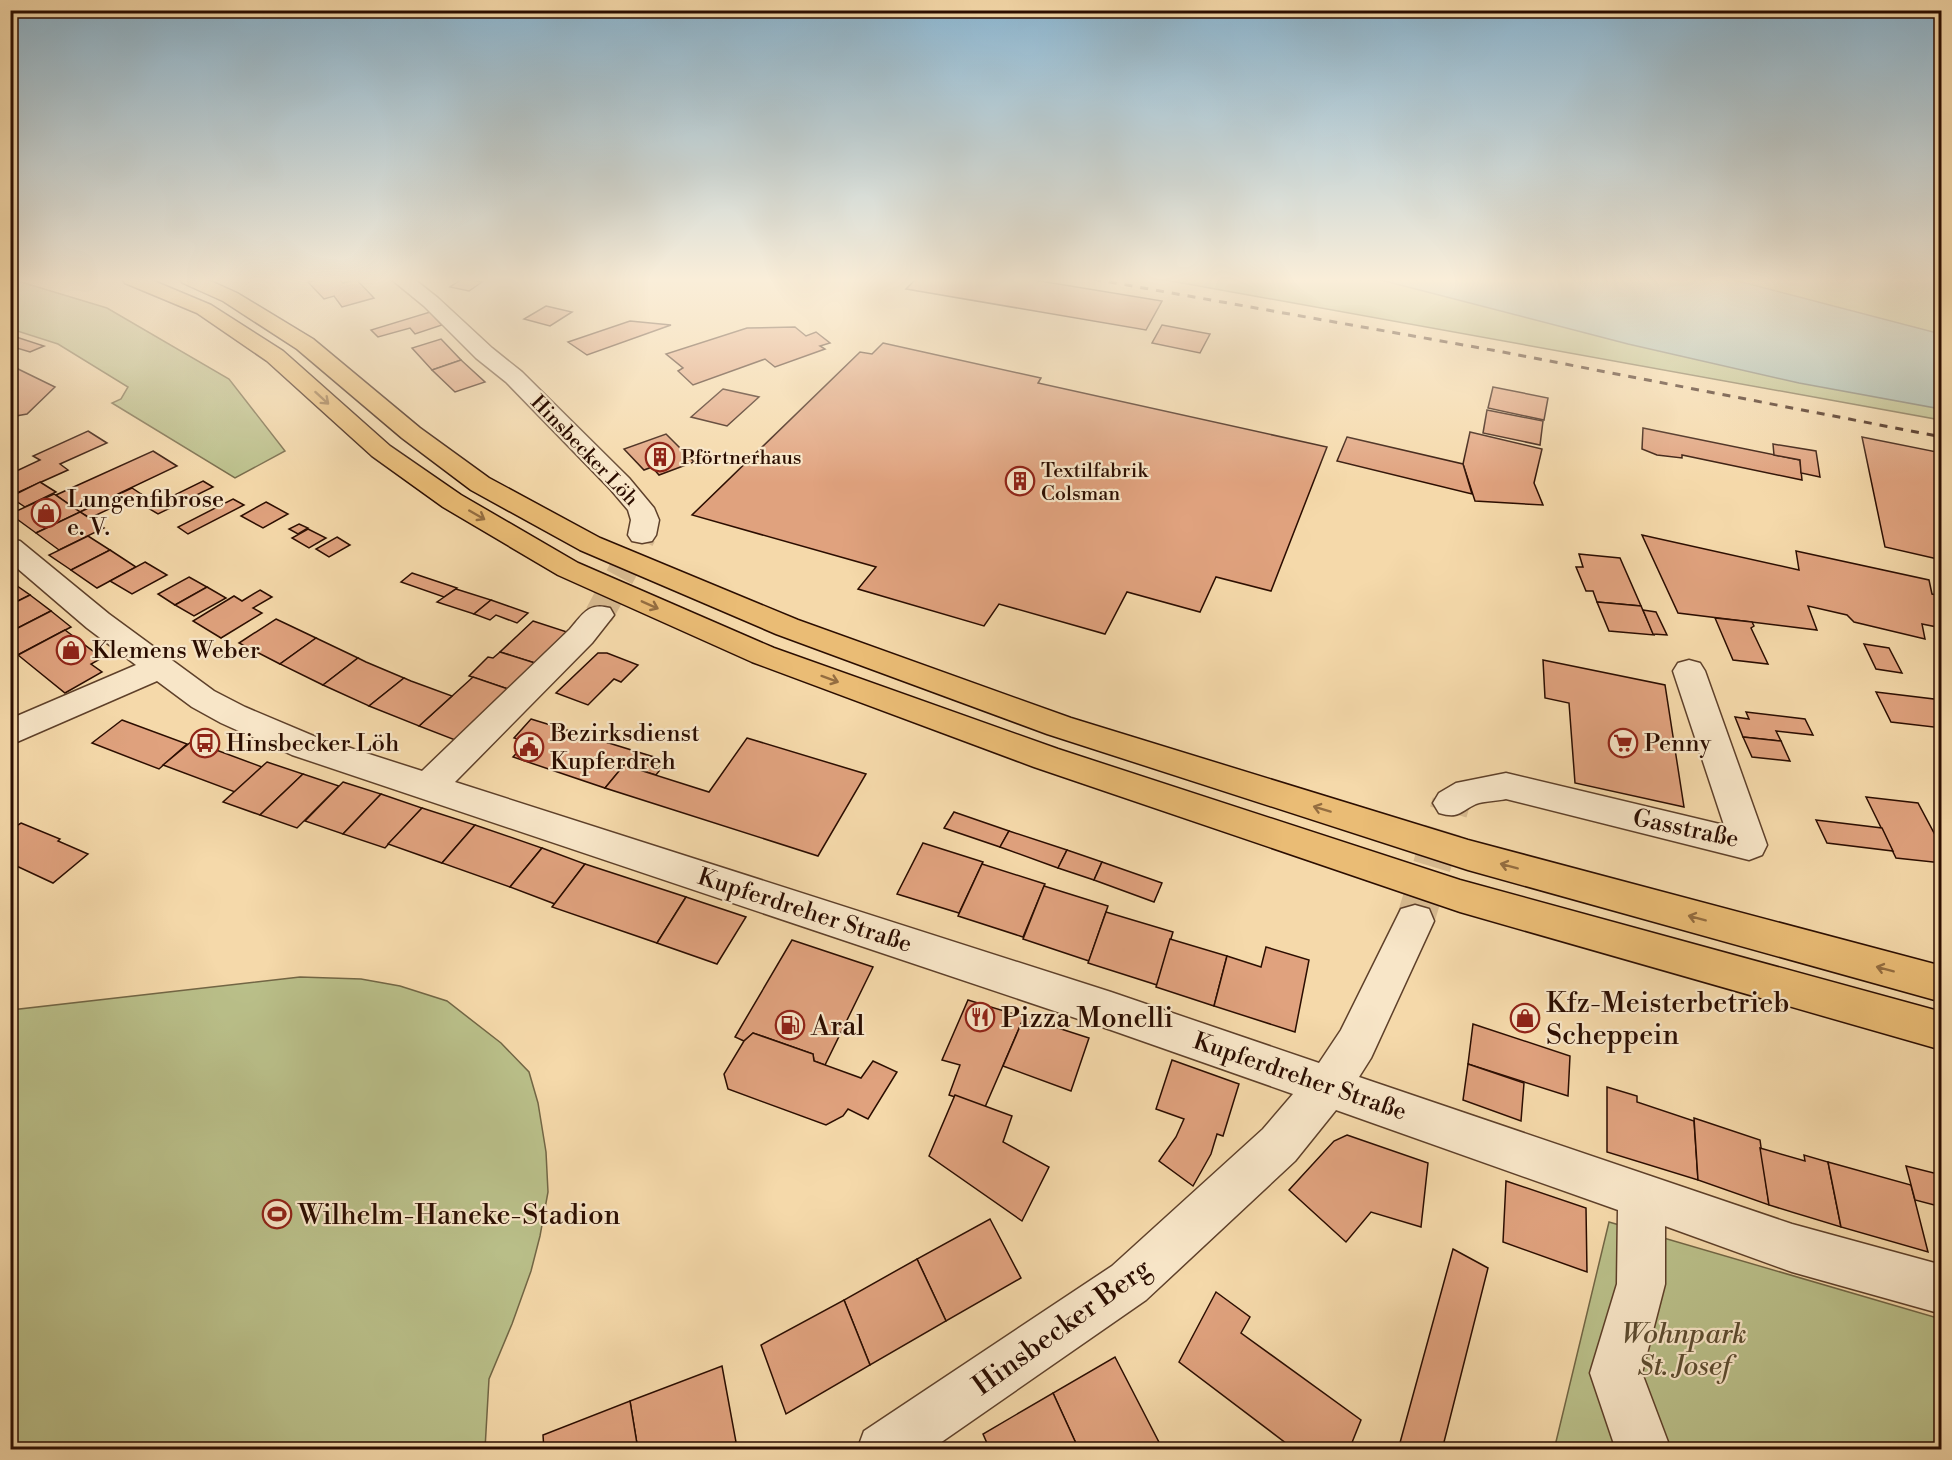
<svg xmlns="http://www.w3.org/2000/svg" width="1952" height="1460" font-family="'Libre Bodoni',serif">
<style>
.green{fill:#bac08a;stroke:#726645;stroke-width:1.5}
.water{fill:#9eb9b1;stroke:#70746a;stroke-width:1.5}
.building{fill:#e0a27e;stroke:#2b0d00;stroke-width:1.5}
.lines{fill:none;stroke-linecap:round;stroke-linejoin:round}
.minor-tunnel-far1{stroke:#d7ba90;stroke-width:29;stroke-dasharray:29 14;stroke-linecap:butt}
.minor-tunnel{stroke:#d7ba90;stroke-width:38;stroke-dasharray:38 19;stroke-linecap:butt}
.minor-casing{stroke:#5e402a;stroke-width:3}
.highway-casing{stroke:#2b0d00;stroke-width:3}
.minor{fill:#f8e6c8;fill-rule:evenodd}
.highway{fill:#eabc75;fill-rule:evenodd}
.rail{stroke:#2b0d00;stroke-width:3;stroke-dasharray:8 8;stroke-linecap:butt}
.oneway{stroke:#946d40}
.labels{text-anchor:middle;stroke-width:4.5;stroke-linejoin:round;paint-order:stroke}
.far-street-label{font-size:20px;fill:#2b0d00;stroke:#f8e6c8}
.far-poi-label{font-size:20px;fill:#2b0d00;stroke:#f8e6c8;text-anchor:start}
.poi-label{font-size:24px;fill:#2b0d00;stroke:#f8e6c8;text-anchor:start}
.street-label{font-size:24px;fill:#2b0d00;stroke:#f8e6c8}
.near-poi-label{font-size:28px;fill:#2b0d00;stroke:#f8e6c8;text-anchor:start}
.near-street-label{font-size:28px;fill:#2b0d00;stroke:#f8e6c8}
.near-park-label{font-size:28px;font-style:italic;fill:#5d4c30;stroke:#f8e6c8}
</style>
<rect width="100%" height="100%" fill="#f5d9aa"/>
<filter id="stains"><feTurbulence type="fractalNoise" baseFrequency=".00333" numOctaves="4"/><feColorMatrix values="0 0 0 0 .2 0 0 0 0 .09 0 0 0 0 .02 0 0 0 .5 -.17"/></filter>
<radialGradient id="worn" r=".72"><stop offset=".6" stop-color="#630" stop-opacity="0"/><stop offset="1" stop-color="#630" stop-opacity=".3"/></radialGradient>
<g class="green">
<polygon points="11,279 107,308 229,379 285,451 235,478 112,403 121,399 128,387 58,344 11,329"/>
<polygon points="1160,279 1941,279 1941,420"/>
<polygon points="300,977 361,979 400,986 447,1001 501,1043 529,1072 538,1103 546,1152 548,1192 540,1236 531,1271 512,1324 489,1379 485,1449 11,1449 11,1010"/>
<polygon points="1609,1222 1941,1319 1941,1449 1554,1450"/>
</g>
<polygon class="water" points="1377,279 1730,279 1941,334 1941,409 1799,383 1628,344"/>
<g class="building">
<polygon points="322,279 338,279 343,283 356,279 374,298 342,307 334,296 324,299 308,282"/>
<polygon points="462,279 464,279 482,282 469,291 450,287"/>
<polygon points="916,279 1028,279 1162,301 1146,330 906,289"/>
<polygon points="546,306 572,312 550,326 524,319"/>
<polygon points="430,312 442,325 415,334 410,328 378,337 371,330"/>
<polygon points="630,321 671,325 587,355 568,342"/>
<polygon points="1162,325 1210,334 1200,353 1152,343"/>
<polygon points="795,327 806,336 816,332 830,343 820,346 825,349 775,367 765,359 693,385 678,371 683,368 666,354 747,328"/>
<polygon points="10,335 44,346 30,352 10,346"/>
<polygon points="441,339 461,360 432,370 412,348"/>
<polygon points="883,343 1041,378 1038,383 1327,447 1271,591 1216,577 1200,612 1127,592 1105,634 999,604 984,626 858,589 876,567 692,515 860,352 872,354"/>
<polygon points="461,360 485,382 455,392 432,370"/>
<polygon points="14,367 55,387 27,414 10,417 10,369"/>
<polygon points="1493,387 1548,398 1544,420 1488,408"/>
<polygon points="723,389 759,397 727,426 691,417"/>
<polygon points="1487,410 1543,421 1540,445 1483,433"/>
<polygon points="1643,428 1800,460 1802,480 1682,455 1682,458 1657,455 1642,449"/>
<polygon points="88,431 107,443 60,464 68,470 10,496 10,474 40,460 33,456"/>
<polygon points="1470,432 1542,449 1534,483 1543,505 1475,501 1463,464"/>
<polygon points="666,434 694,462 659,475 652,467 644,470 624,449"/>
<polygon points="1347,437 1463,464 1472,494 1337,461"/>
<polygon points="1862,437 1942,453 1942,560 1885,547"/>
<polygon points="1773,444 1816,451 1820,477 1801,473 1800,460 1774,455"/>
<polygon points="153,451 177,466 80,512 56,495"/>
<polygon points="203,481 213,487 158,514 148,508"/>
<polygon points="40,482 56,492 25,507 10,497"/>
<polygon points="132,488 141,494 90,518 80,512"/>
<polygon points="54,494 80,512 36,533 10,514"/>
<polygon points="233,499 244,505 188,534 178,527"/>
<polygon points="266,502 288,514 263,528 241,516"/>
<polygon points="80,512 104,528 59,550 36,533"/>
<polygon points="299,524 308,528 298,534 289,529"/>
<polygon points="308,529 326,538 309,548 292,538"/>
<polygon points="1642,535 1799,570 1796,551 1929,580 1932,594 1942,596 1942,628 1922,624 1925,639 1854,622 1847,615 1808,606 1817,630 1678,613"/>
<polygon points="88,536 110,550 71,570 49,555"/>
<polygon points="337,537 350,545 329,557 316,549"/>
<polygon points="110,550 136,567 97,588 71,570"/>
<polygon points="1579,554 1620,558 1641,606 1597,602 1593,591 1586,591 1576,567 1583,567"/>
<polygon points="145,562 167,575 132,594 110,581"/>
<polygon points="412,573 457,588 444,597 401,582"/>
<polygon points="189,577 207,587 175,605 158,594"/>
<polygon points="10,581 30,595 10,605"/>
<polygon points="207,587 226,598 194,616 175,605"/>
<polygon points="456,589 491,600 474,614 437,602"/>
<polygon points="260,590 272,597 253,608 262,613 221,638 193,621 234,596 242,601"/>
<polygon points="30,595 51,611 10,632 10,605"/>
<polygon points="491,600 508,606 528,613 517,623 496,615 490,620 474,614"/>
<polygon points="1597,602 1641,606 1654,635 1609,631"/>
<polygon points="1643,610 1656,612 1667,635 1653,634"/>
<polygon points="51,611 71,627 10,659 10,632"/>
<polygon points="1715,618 1752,622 1754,626 1751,628 1768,664 1733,660"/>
<polygon points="276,619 316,638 280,664 239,643"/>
<polygon points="533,621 567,632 535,663 500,652"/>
<polygon points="65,630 102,658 91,664 102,672 65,693 18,655"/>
<polygon points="316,638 358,658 323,685 280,664"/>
<polygon points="1864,644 1889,648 1902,673 1876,669"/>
<polygon points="500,652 535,663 508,689 469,676 488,657 493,658"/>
<polygon points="598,653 607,653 638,665 621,682 614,679 588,705 556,693"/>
<polygon points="358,658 366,662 404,678 369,706 323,685"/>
<polygon points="1543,660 1665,685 1684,807 1575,783 1569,703 1545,698"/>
<polygon points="473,677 508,689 455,740 419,726"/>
<polygon points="404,678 411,681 452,696 419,726 369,706"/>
<polygon points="1876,692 1942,700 1942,728 1891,722"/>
<polygon points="1746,712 1805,719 1813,735 1776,731 1781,741 1743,737 1735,717 1749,719"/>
<polygon points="531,719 667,761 656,775 624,765 605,788 513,757 527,742 514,738"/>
<polygon points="122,720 187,744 159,769 92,743"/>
<polygon points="1743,737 1781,741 1790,761 1752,757"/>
<polygon points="747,738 866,774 818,856 605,788 624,765 709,792"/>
<polygon points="192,741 262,767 235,792 163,765"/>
<polygon points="267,762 303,774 260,815 223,802"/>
<polygon points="303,774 339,786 297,828 260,815"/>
<polygon points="343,782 381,794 343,834 305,821"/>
<polygon points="381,794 422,808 385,848 343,834"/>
<polygon points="1866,797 1918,803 1942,848 1942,863 1896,858"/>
<polygon points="422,808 475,825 442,863 388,844"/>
<polygon points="954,812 1009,831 1000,847 944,828"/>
<polygon points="1816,820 1882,828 1893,851 1827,843"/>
<polygon points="21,823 60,839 58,841 88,854 53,883 10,863 10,830"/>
<polygon points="475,825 542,848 510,887 442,863"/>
<polygon points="1009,831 1067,850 1058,868 1000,847"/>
<polygon points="923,843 983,862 959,913 897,894"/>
<polygon points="542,848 585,864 555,904 510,887"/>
<polygon points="1067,850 1102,862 1094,880 1058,868"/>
<polygon points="1102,862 1162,883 1154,902 1094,880"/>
<polygon points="585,864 686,897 657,943 552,907"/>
<polygon points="982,864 1045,884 1023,937 958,916"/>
<polygon points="1044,886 1108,906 1089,961 1023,939"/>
<polygon points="686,897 746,917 717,964 657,943"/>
<polygon points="1106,912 1173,932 1157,985 1088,963"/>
<polygon points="1170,939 1227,956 1214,1006 1156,987"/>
<polygon points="792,940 873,967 825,1065 814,1061 813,1054 753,1033 744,1041 735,1037"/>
<polygon points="1266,947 1309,960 1295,1032 1214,1006 1227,956 1261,967"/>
<polygon points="968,1000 1024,1017 985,1107 949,1095 960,1065 942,1060"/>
<polygon points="1024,1017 1089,1038 1071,1091 1003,1066"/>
<polygon points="1473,1024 1570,1056 1568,1096 1468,1064"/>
<polygon points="753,1033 813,1054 814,1061 861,1078 873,1061 897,1072 868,1119 848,1109 843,1116 826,1125 728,1089 724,1074 744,1041"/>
<polygon points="1172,1060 1239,1084 1223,1136 1217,1134 1211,1154 1193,1186 1159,1161 1176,1137 1184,1119 1156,1109"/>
<polygon points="1468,1064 1524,1083 1521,1121 1463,1100"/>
<polygon points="1607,1087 1637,1096 1637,1102 1694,1121 1698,1180 1607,1152"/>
<polygon points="955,1095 1012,1116 1003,1142 1049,1167 1022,1221 929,1156"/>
<polygon points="1694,1118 1760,1140 1769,1205 1698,1180"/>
<polygon points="1347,1135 1428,1163 1421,1227 1371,1212 1346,1242 1289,1190 1334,1141"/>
<polygon points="1760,1148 1805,1161 1804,1155 1828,1162 1841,1227 1769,1205"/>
<polygon points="1828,1162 1911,1185 1928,1252 1841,1227"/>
<polygon points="1906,1166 1942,1175 1942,1207 1915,1200"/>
<polygon points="1506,1181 1586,1208 1587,1272 1503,1242"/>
<polygon points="990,1219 1021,1278 946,1321 917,1259"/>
<polygon points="1453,1249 1488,1268 1442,1450 1398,1450"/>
<polygon points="917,1259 946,1321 870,1365 844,1300"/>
<polygon points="1216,1292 1250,1317 1241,1333 1361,1420 1349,1450 1295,1450 1179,1362"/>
<polygon points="844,1300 870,1365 786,1414 761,1345"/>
<polygon points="1115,1357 1163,1450 1125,1450 1124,1446 1119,1450 1079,1450 1053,1393"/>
<polygon points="722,1366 736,1442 716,1450 638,1450 630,1401"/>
<polygon points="1053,1393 1079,1450 990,1450 983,1434"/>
<polygon points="630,1401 638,1450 544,1450 543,1435"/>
</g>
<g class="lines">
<polyline class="minor-tunnel-far1" points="599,615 642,535"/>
<polyline class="minor-tunnel" points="1415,921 1451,803"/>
<g class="minor-casing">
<g id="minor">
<polygon points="391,279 414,279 438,298 492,348 522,372 629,478 654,508 659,520 656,535 652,541 642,543 632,541 628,535 631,520 628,510 611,490 506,382 476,358 424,306"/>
<path d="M10,539L20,541L109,614L214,691L245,707L316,737L422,771L570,629C583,614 588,602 610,608L614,615L592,643L455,782L1111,992L1319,1063L1341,1030L1401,909L1415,905L1429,909L1434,921L1371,1058L1359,1077L1792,1224L1942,1265V1314L1792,1272L1665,1226V1284L1642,1373L1671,1450H1616L1590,1373L1617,1284L1618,1210L1336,1110L1295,1161L1146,1300L930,1450H857L864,1431L1112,1266L1263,1129L1293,1094L1111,1030L292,755L221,723L192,707L157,681L10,745V719L136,665L87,628L10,562Z"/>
<path d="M1689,660L1700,663L1705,671L1767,845L1762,855L1749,860L1506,799C1497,801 1484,801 1476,804C1459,812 1459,819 1439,813L1433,803L1439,793L1456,783L1506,773L1724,825L1673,671L1678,663Z"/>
</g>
</g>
<g class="highway-casing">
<g id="highway">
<polygon points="122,279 149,279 211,305 283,351 390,446 461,495 578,563 774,648 1058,749 1460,880 1942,1012 1942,1050 1460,912 1034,767 752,662 558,575 443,507 372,456 267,361 197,313 125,283"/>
<polygon points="180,279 206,279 237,293 313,339 420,428 489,478 600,538 798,620 1071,718 1468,840 1942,966 1942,1002 1468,870 1047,734 776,634 580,550 471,490 402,438 297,349 223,301 183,283"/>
</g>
</g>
<use href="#minor" class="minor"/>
<use href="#highway" class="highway"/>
<polyline class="rail" points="1093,279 1503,352 1942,437"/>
</g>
<defs><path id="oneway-shaft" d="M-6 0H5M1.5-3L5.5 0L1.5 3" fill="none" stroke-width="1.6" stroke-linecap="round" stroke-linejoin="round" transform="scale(1.5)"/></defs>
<g class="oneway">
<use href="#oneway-shaft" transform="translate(322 398) rotate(42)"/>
<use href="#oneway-shaft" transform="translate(477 515) rotate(30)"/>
<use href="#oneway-shaft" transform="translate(650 605) rotate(24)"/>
<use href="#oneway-shaft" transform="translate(830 679) rotate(20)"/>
<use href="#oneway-shaft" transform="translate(1322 809) rotate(-163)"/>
<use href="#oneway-shaft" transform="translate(1509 866) rotate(-165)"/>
<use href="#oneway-shaft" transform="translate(1697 918) rotate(-165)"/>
<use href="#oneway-shaft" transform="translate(1885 969) rotate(-165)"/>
</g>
<linearGradient id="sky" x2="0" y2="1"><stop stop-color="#8ab6d2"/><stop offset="0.58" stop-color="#faeed9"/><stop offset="1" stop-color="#faeed9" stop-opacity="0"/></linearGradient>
<rect width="1952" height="483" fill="url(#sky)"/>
<defs>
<g id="building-ring" transform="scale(1.5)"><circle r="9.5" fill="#f8e6c8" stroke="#8f2418" stroke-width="1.5"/><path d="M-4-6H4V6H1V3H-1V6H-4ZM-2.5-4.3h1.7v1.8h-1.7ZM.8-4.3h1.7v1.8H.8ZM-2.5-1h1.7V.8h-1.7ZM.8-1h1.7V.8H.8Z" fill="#8f2418"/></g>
<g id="shop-ring" transform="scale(1.5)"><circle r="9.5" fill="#f8e6c8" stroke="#8f2418" stroke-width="1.5"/><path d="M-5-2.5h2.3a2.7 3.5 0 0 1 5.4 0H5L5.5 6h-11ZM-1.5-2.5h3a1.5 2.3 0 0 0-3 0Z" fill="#8f2418"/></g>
<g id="bus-ring" transform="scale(1.5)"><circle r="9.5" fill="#f8e6c8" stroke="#8f2418" stroke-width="1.5"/><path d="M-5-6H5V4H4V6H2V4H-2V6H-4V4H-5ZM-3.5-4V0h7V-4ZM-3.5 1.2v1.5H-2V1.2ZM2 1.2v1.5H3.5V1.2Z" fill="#8f2418"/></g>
<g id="supermarket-ring" transform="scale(1.5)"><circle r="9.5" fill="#f8e6c8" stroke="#8f2418" stroke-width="1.5"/><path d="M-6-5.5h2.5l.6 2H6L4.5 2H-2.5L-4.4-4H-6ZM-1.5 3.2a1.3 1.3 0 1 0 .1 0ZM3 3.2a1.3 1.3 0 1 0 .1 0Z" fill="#8f2418"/></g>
<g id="civic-ring" transform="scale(1.5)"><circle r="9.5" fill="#f8e6c8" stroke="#8f2418" stroke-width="1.5"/><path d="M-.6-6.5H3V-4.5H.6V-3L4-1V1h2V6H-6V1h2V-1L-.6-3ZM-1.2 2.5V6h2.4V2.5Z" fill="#8f2418"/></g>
<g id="restaurant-ring" transform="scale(1.5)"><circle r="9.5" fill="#f8e6c8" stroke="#8f2418" stroke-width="1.5"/><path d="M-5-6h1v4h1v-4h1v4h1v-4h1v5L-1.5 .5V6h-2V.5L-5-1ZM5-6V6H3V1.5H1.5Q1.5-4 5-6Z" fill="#8f2418"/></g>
<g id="fuel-ring" transform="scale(1.5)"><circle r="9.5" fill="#f8e6c8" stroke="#8f2418" stroke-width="1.5"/><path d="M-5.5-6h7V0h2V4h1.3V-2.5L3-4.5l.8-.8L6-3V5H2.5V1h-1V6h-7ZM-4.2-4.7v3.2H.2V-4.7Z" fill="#8f2418"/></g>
<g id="stadium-ring" transform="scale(1.5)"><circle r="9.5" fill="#f8e6c8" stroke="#8f2418" stroke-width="1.5"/><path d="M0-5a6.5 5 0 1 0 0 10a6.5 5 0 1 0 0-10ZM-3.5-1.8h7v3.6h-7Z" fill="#8f2418"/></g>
</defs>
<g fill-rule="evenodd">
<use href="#building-ring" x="660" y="457"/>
<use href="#building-ring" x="1020" y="481"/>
<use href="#shop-ring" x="46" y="513"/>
<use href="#shop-ring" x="71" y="650"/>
<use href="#bus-ring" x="205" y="743"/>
<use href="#supermarket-ring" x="1623" y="743"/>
<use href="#civic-ring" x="529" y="747"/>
<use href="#restaurant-ring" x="980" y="1017"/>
<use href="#shop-ring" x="1525" y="1018"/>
<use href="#fuel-ring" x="790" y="1025"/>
<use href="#stadium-ring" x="277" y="1214"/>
</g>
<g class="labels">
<g class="far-street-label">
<text transform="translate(585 450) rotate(46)" y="7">Hinsbecker Löh</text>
</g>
<g class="far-poi-label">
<text x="681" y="464">Pförtnerhaus</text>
<text x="1041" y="477">Textilfabrik<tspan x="1041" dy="23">Colsman</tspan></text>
</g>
<g class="poi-label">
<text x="67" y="507">Lungenfibrose<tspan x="67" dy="28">e. V.</tspan></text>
<text x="92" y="658">Klemens Weber</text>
<text x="550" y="741">Bezirksdienst<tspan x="550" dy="28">Kupferdreh</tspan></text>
<text x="226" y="751">Hinsbecker Löh</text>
<text x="1644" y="751">Penny</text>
</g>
<g class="street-label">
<text transform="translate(1686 828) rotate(12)" y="8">Gasstraße</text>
<text transform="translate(805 910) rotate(18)" y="8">Kupferdreher Straße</text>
<text transform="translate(1300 1076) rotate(19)" y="8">Kupferdreher Straße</text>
</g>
<g class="near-poi-label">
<text x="1546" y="1012">Kfz-Meisterbetrieb<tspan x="1546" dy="32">Scheppein</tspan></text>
<text x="1001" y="1027">Pizza Monelli</text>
<text x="811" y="1035">Aral</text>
<text x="298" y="1224">Wilhelm-Haneke-Stadion</text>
</g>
<g class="near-street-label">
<text transform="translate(1061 1326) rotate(-36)" y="10">Hinsbecker Berg</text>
</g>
<g class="near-park-label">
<text x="1684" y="1343">Wohnpark<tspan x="1684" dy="32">St. Josef</tspan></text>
</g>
</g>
<rect width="1952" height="1460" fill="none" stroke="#f5d9aa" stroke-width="36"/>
<rect x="12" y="12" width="1928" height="1436" fill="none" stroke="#2b0d00" stroke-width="3"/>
<rect x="18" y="18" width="1916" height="1424" fill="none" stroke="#2b0d00" stroke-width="1.5"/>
<rect width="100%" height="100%" filter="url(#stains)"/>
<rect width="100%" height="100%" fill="url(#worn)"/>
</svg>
